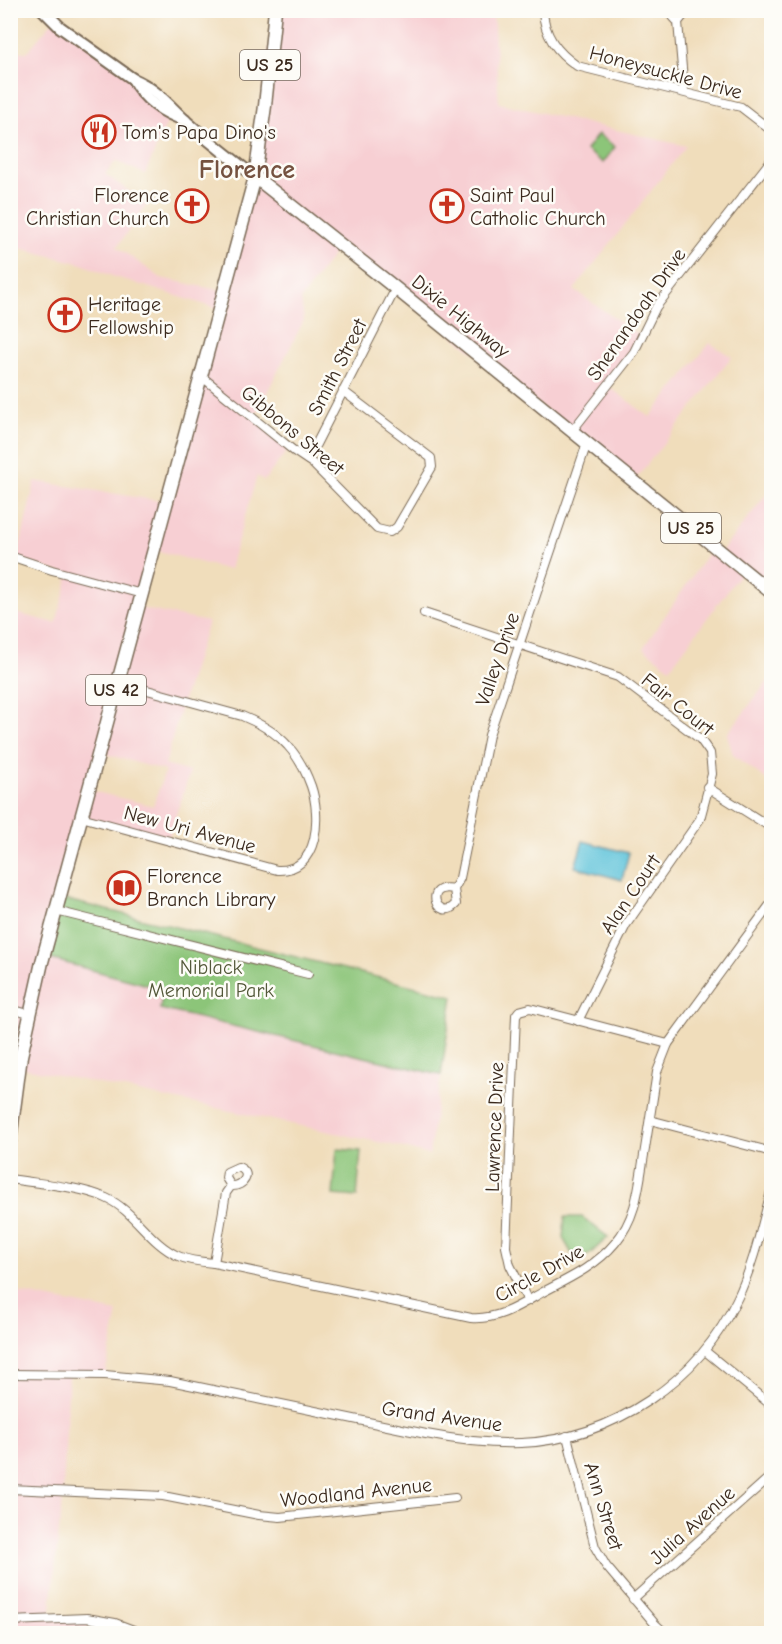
<svg xmlns="http://www.w3.org/2000/svg" width="782" height="1644" font-family="'Comic Neue',sans-serif">
<style>
.built{fill:#f7cfd3;fill-rule:evenodd}
.green{fill:#8cc579;stroke:#64784c;stroke-width:1.5}
.water{fill:#5dc3da;stroke:#4c767c;stroke-width:1.5}
.lines{fill:none;stroke-linecap:round;stroke-linejoin:round}
.street-casing{stroke:#7a6955;stroke-width:10}
.secondary-casing{stroke:#7a6955;stroke-width:14}
.primary-casing{stroke:#7a6955;stroke-width:15}
.street{stroke:#fff;stroke-width:8}
.secondary{stroke:#fff;stroke-width:10}
.primary{stroke:#fff;stroke-width:12}
.labels{text-anchor:middle;stroke-width:5;stroke-linejoin:round;paint-order:stroke}
.shield{fill:#fdfcf7;stroke:#75695f;stroke-width:1.5}
.shield-label{font-size:18px;font-weight:bold;fill:#3b2a1e}
.street-label{font-size:20px;fill:#3b2a1e;stroke:#fdfcf7}
.poi-label{font-size:20px;fill:#3b2a1e;stroke:#fdfcf7;text-anchor:start}
.park-label{font-size:20px;fill:#535839;stroke:#fdfcf7}
.district-label{font-size:26px;font-weight:bold;fill:#755240;stroke:#fdfcf7}
</style>
<rect width="100%" height="100%" fill="#fdfcf7"/>
<filter id="ink" filterUnits="userSpaceOnUse"><feTurbulence type="fractalNoise" baseFrequency=".0167" numOctaves="2"/><feDisplacementMap in="SourceGraphic" scale="12" xChannelSelector="R" yChannelSelector="G"/><feConvolveMatrix kernelMatrix="1 2 1 2 8 2 1 2 1" color-interpolation-filters="sRGB"/></filter>
<filter id="wash" filterUnits="userSpaceOnUse"><feTurbulence type="fractalNoise" baseFrequency=".008" numOctaves="4" result="noise"/><feDisplacementMap in="SourceGraphic" scale="24" xChannelSelector="R" yChannelSelector="G"/><feGaussianBlur stdDeviation="1.35" result="paint"/><feColorMatrix in="noise" values="0 0 0 0 0 0 0 0 0 0 0 0 0 0 0 0 0 1.4 0 .05"/><feComposite in="paint" operator="in"/></filter>
<g filter="url(#wash)">
<rect width="100%" height="100%" fill="#f0ddbb"/>
<g class="built">
<path d="M43,11H62L54,21L133,79L170,116L145,174L116,161L105,174L147,204L117,247L161,278L223,291L242,218L275,11H493L499,103L686,146L574,290L642,337L608,386L650,417L710,343L732,357L634,481L340,245L301,299L304,320L254,418L290,447L264,481L257,476L229,570L154,550L139,608L208,622L183,700L165,765L190,772L168,840L81,817L44,957L163,989L161,1009L441,1075L429,1155L397,1146L19,1067L11,1106V612L56,623L69,575L17,559L35,481L167,502L219,309L112,276L79,263L11,246V51L27,52L53,21ZM99,752L165,771L153,806L88,790Z"/>
<polygon points="770,490 771,593 743,570 670,668 643,648 713,546 721,552"/>
<polygon points="771,677 771,783 733,755 727,734"/>
<polygon points="10,1291 118,1312 105,1375 69,1375 63,1491 50,1618 87,1618 88,1633 11,1633"/>
</g>
<g class="green">
<polygon points="598,134 615,147 603,163 586,150"/>
<polygon points="59,898 453,996 441,1075 160,1009 163,989 43,957"/>
<polygon points="337,1149 361,1151 357,1197 333,1195"/>
<polygon points="565,1217 582,1217 608,1237 590,1254 576,1261 563,1238"/>
</g>
<polygon class="water" points="583,841 629,853 622,880 575,867"/>
</g>
<g filter="url(#ink)">
<g class="lines">
<g class="street-casing">
<g id="street">
<path d="M543,10C544,36 557,52 577,66L741,107L772,131"/>
<polyline points="667,10 678,22 684,91"/>
<polyline points="678,22 688,10"/>
<polyline points="201,376 294,451 312,463 377,529 390,532 397,527 432,467 431,458 343,391"/>
<polyline points="572,431 634,352 656,307 772,159"/>
<polyline points="308,460 396,288"/>
<polyline points="10,556 52,570 142,594"/>
<polyline points="424,613 618,677 700,739 710,753 712,774 700,819 626,925 578,1021"/>
<polyline points="707,787 772,828"/>
<path d="M81,817L277,870C320,872 321,815 311,786C306,772 298,757 288,746C276,732 259,723 242,716L118,682"/>
<path d="M454,889L456,904C437,924 422,882 454,889L460,878L489,735L587,443"/>
<polyline points="56,911 308,974"/>
<polyline points="10,1009 29,1014"/>
<polyline points="650,1120 772,1152"/>
<path d="M10,1179C40,1184 79,1186 106,1198C135,1211 149,1243 178,1256C189,1261 202,1262 214,1263L471,1318C499,1320 520,1305 543,1292C568,1279 596,1266 615,1243C638,1216 639,1183 645,1149C649,1123 653,1098 657,1072L668,1044L772,902"/>
<path d="M214,1263L226,1193L231,1186C244,1187 253,1172 238,1167L227,1172L226,1178L231,1186"/>
<polyline points="528,1301 510,1265 506,1247 516,1015 519,1011 530,1008 668,1044"/>
<polyline points="705,1351 772,1406"/>
<path d="M10,1374L105,1375L170,1381L426,1434C457,1440 489,1444 521,1443C613,1439 699,1381 738,1297C754,1263 762,1225 772,1188"/>
<polyline points="567,1436 595,1547 606,1566 655,1624 666,1634"/>
<polyline points="10,1489 163,1496 259,1515 280,1517 455,1498"/>
<polyline points="633,1599 772,1475"/>
<polyline points="10,1621 87,1618 115,1623 144,1634"/>
</g>
</g>
<g class="secondary-casing">
<g id="secondary">
<path d="M43,10L60,27L133,79C157,89 170,107 188,123C210,142 232,159 255,177"/>
<path d="M133,79C143,99 164,114 185,120"/>
</g>
</g>
<g class="primary-casing">
<g id="primary">
<polyline points="255,177 389,283 772,593"/>
<polyline points="10,1140 21,1056 42,962 255,177 265,106 275,10"/>
</g>
</g>
<use href="#street" class="street"/>
<use href="#secondary" class="secondary"/>
<use href="#primary" class="primary"/>
</g>
</g>
<defs>
<g id="restaurant-ring" transform="scale(1.725)"><circle r="9.5" fill="#fdfcf7" stroke="#c8321e" stroke-width="1.5"/><path d="M-5-6h1v4h1v-4h1v4h1v-4h1v5L-1.5 .5V6h-2V.5L-5-1ZM5-6V6H3V1.5H1.5Q1.5-4 5-6Z" fill="#c8321e"/></g>
<g id="church-ring" transform="scale(1.725)"><circle r="9.5" fill="#fdfcf7" stroke="#c8321e" stroke-width="1.5"/><path d="M-1.2-6h2.4v3.5h3.3v2.4h-3.3V6h-2.4V-.1h-3.3v-2.4h3.3Z" fill="#c8321e"/></g>
<g id="library-ring" transform="scale(1.725)"><circle r="9.5" fill="#fdfcf7" stroke="#c8321e" stroke-width="1.5"/><path d="M-6-4Q-3-5.5-.7-3.5V5Q-3 3-6 4ZM6-4Q3-5.5 .7-3.5V5Q3 3 6 4Z" fill="#c8321e"/></g>
</defs>
<g fill-rule="evenodd">
<use href="#restaurant-ring" x="99" y="132"/>
<use href="#church-ring" x="192" y="206"/>
<use href="#church-ring" x="447" y="206"/>
<use href="#church-ring" x="65" y="315"/>
<use href="#library-ring" x="124" y="888"/>
</g>
<g class="labels">
<g class="shield">
<rect x="240" y="50" width="60" height="30" rx="4.5"/>
<rect x="661" y="513" width="60" height="30" rx="4.5"/>
<rect x="86" y="675" width="60" height="30" rx="4.5"/>
</g>
<g class="shield-label">
<text x="270" y="71">US 25</text>
<text x="691" y="534">US 25</text>
<text x="116" y="696">US 42</text>
</g>
<g class="street-label">
<text transform="translate(666 72) rotate(15)" y="7">Honeysuckle Drive</text>
<text transform="translate(636 314) rotate(-55)" y="7">Shenandoah Drive</text>
<text transform="translate(461 316) rotate(39)" y="7">Dixie Highway</text>
<text transform="translate(337 367) rotate(-63)" y="7">Smith Street</text>
<text transform="translate(293 430) rotate(40)" y="7">Gibbons Street</text>
<text transform="translate(497 659) rotate(-71)" y="7">Valley Drive</text>
<text transform="translate(678 704) rotate(39)" y="7">Fair Court</text>
<text transform="translate(190 829) rotate(15)" y="7">New Uri Avenue</text>
<text transform="translate(630 894) rotate(-56)" y="7">Alan Court</text>
<text transform="translate(494 1127) rotate(-88)" y="7">Lawrence Drive</text>
<text transform="translate(539 1273) rotate(-29)" y="7">Circle Drive</text>
<text transform="translate(442 1416) rotate(8)" y="7">Grand Avenue</text>
<text transform="translate(356 1492) rotate(-6)" y="7">Woodland Avenue</text>
<text transform="translate(604 1506) rotate(73)" y="7">Ann Street</text>
<text transform="translate(692 1525) rotate(-42)" y="7">Julia Avenue</text>
</g>
<g class="poi-label">
<text x="122" y="139">Tom's Papa Dino's</text>
<text x="169" y="202" text-anchor="end">Florence<tspan x="169" dy="23">Christian Church</tspan></text>
<text x="470" y="202">Saint Paul<tspan x="470" dy="23">Catholic Church</tspan></text>
<text x="88" y="311">Heritage<tspan x="88" dy="23">Fellowship</tspan></text>
<text x="147" y="883">Florence<tspan x="147" dy="23">Branch Library</tspan></text>
</g>
<g class="park-label">
<text x="211" y="974">Niblack<tspan x="211" dy="23">Memorial Park</tspan></text>
</g>
<g class="district-label">
<text x="247" y="178">Florence</text>
</g>
</g>
<rect width="782" height="1644" fill="none" stroke="#fdfcf7" stroke-width="36"/>
</svg>
